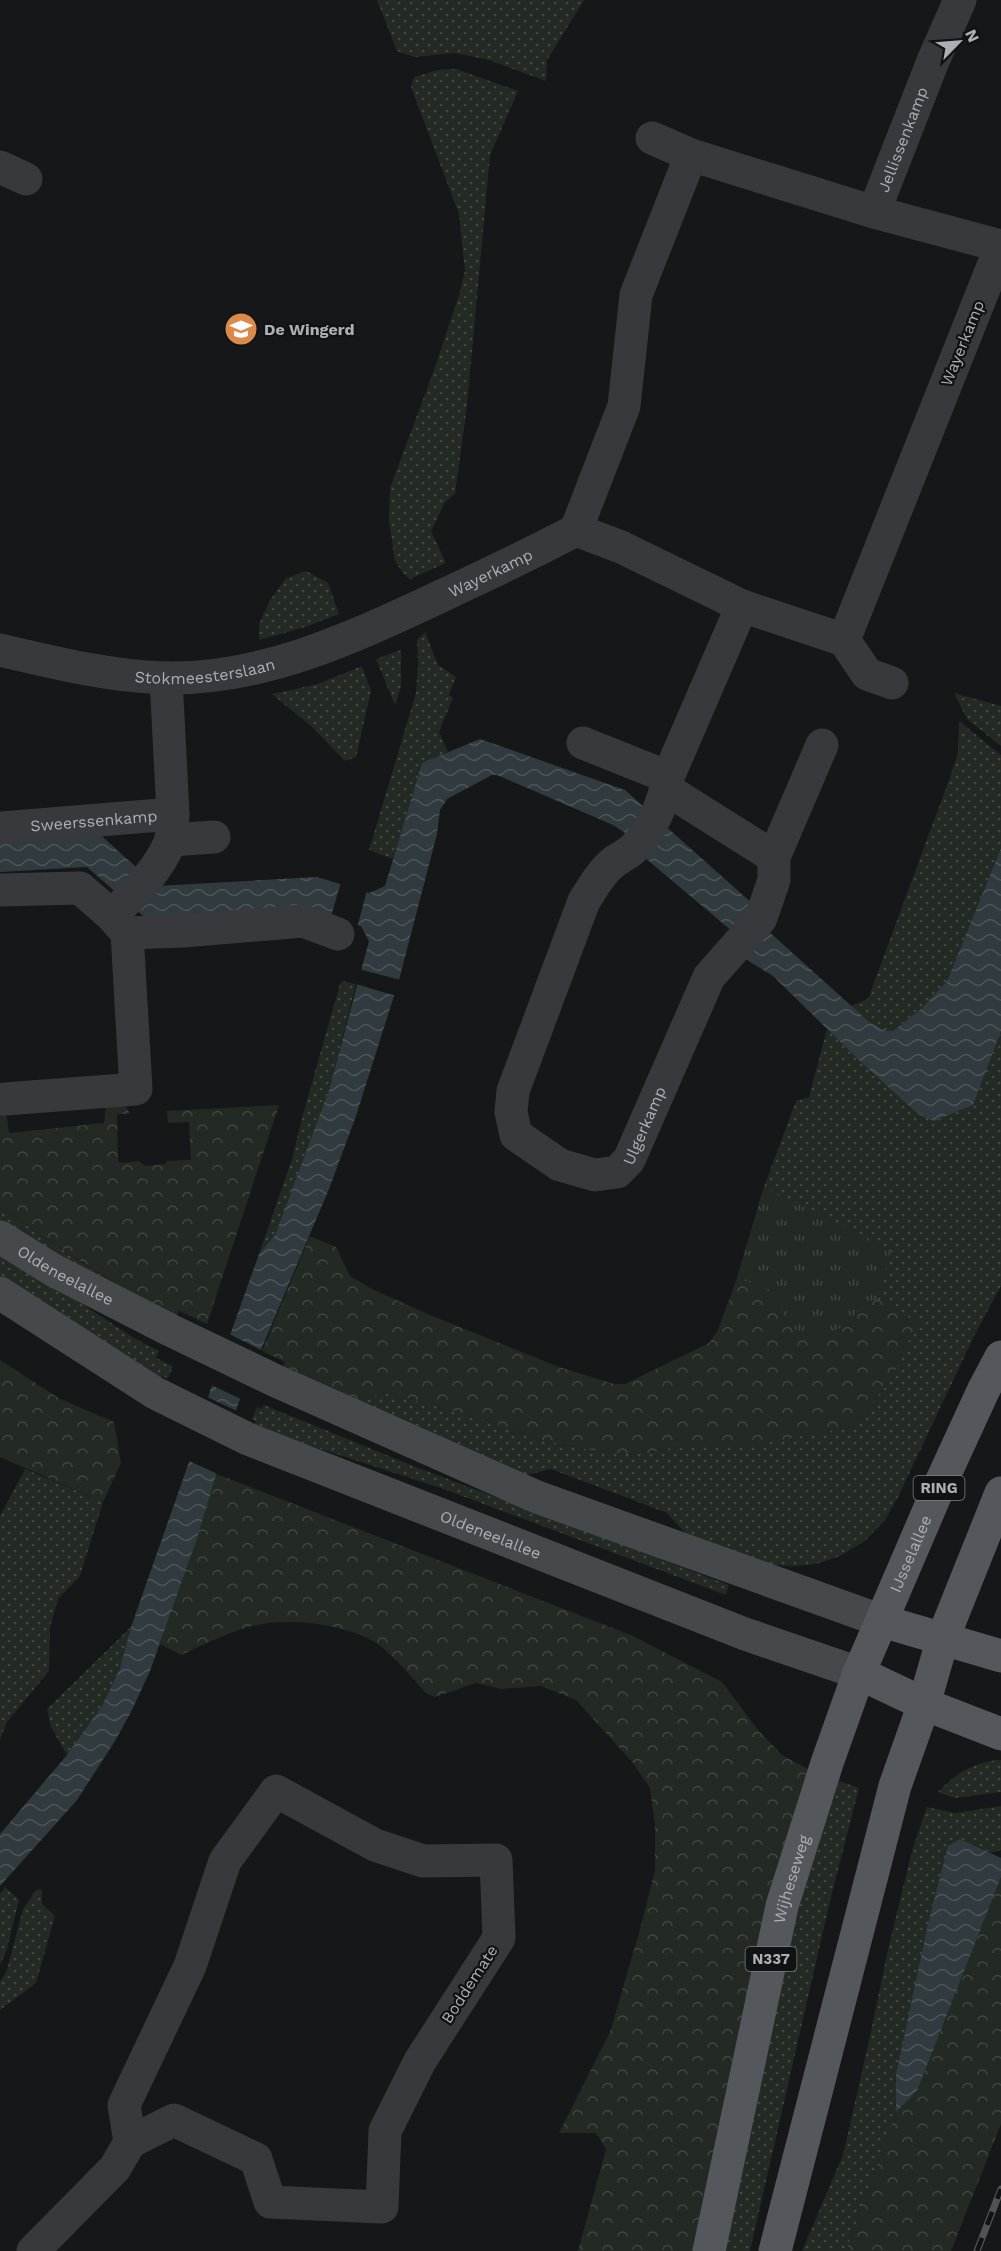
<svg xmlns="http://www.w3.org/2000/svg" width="1001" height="2251" font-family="'Work Sans',sans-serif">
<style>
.grass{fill:url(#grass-dots)}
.forest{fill:url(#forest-crowns)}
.park{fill:url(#park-tufts)}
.water{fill:url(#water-waves)}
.pier{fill:#161718}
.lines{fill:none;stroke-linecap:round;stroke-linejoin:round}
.minor{stroke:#38393c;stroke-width:33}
.secondary{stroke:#46494c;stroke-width:33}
.primary{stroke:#54575b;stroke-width:33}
.rail-casing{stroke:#515457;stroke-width:7}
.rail{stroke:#111213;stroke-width:4.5;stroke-dasharray:14;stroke-linecap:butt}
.labels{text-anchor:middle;stroke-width:4.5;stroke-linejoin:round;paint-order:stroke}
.shield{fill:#111213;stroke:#7c8185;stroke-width:1.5}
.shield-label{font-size:15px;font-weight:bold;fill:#aab0b6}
.street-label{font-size:16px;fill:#aab0b6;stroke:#111213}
.poi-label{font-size:16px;font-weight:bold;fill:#aab0b6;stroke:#111213;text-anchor:start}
</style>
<defs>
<pattern id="grass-dots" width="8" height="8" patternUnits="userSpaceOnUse" patternTransform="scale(1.5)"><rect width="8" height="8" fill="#232a23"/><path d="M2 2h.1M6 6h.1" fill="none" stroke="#404641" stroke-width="1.8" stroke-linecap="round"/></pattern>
<pattern id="forest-crowns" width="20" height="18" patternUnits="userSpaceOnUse" patternTransform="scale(1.5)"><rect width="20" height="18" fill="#232a23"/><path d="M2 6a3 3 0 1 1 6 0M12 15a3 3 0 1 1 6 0" fill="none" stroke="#404641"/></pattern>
<pattern id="park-tufts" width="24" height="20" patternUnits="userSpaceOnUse" patternTransform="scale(1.5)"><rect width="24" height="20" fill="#232a23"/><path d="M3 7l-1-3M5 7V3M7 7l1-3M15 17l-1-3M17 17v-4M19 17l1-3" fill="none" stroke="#404641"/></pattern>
<pattern id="water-waves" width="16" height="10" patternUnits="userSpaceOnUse" patternTransform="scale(1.5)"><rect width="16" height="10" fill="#313b3f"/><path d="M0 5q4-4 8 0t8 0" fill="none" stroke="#4c5558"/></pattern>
</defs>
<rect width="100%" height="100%" fill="#161718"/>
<g class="grass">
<polygon points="377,0 584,0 547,60 546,81 489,60 470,56 454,53 414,57 397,51"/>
<polygon points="456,69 518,91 490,155 467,406 455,494 445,502 431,531 446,563 410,579 403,573 395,561 389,520 390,488 434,370 459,295 465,271 459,214 411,87 414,77 438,70"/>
<polygon points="306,571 328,583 339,614 305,627 259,640 259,624 270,600 286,578"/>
<polygon points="425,632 438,665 456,677 449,695 453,698 439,732 448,752 422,763 393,859 369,850 416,693 418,665 417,640"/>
<polygon points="401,650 401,687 395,705 376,659"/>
<polygon points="362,666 371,691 356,757 345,761 311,726 272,694 318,684"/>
<polygon points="954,693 1001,706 1001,746 967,719"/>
<polygon points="959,721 1001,755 1001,848 947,981 921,1009 893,1031 883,1030 868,1021 851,1006 868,999 949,780 958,753"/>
<polygon points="343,981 356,984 329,1090 275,1235 259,1254 292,1159 302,1118 340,984"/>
<polygon points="827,1029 918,1114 973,1104 1001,1031 1001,1286 975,1334 898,1497 885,1520 865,1541 840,1556 816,1564 796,1566 768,1565 687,1535 667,1513 551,1469 527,1475 347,1404 385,1392 485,1420 534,1438 585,1449 613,1453 644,1454 670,1448 711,1445 852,1427 891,1380 776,1292 737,1278 764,1187 796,1101 809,1097"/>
<polygon points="0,1208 166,1318 0,1222"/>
<polygon points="0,1250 134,1338 159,1351 156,1358 173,1366 168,1379 163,1376 160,1383 0,1288"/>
<polygon points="264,1405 416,1467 729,1585 726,1595 441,1488 253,1427 256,1421 252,1419 257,1407 262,1409"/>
<polygon points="25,1469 103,1502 80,1576 58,1599 50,1627 49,1671 7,1722 0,1739 0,1516"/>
<polygon points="131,1627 120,1668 102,1706 67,1755 51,1727 47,1709"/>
<path d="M1001,1760V1792L955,1798L938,1792C955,1774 975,1761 1001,1760Z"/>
<polygon points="839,1781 859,1788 830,1901 750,2251 721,2251 798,1900"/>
<polygon points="1001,1806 1001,1850 991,1853 960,1839 896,2075 896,2112 846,2251 802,2251 843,2155 869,2041 889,1945 913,1847 927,1807 955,1813"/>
<polygon points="5,1887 19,1900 6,1952 0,1965 0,1894"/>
<polygon points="42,1889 42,1904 55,1916 36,1983 0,2010 0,1982 7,1970 23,1909 36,1890"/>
</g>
<g class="forest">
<polygon points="106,1103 116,1103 126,1107 130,1114 117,1114 118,1161 122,1163 139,1161 145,1166 165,1164 167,1161 191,1160 189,1122 168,1123 167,1111 279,1105 207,1324 179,1311 177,1315 191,1322 128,1292 0,1208 0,1109 6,1111 9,1133 104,1123"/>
<polygon points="310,1236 336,1247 350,1276 372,1289 430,1315 559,1367 614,1384 625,1384 709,1343 718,1330 737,1278 776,1292 779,1298 855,1313 877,1299 917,1322 891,1380 852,1427 758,1444 670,1448 644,1454 613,1453 585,1449 534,1438 485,1420 385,1392 347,1404 269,1369 272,1361 283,1366 285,1362 262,1351"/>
<polygon points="0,1360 60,1399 114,1422 121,1463 103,1502 0,1457"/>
<path d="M217,1474L633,1636L722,1682L758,1730L782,1755L812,1771L697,2251H578L606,2149L596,2133H559L610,2032L641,1926L655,1870V1825L650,1788L633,1763L576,1700L541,1686L501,1689L476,1683L435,1697L427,1694C411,1677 388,1647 367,1638C332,1622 281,1617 245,1628C223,1635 202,1645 181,1655L160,1644Z"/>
<polygon points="1001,1877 1001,2124 951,2251 846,2251 896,2112 917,2091"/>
</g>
<polygon class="park" points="764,1187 891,1250 877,1299 855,1313 849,1324 824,1335 803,1335 785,1321 776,1292 737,1278"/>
<g class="water">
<polygon points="480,739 625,790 754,905 766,929 868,1021 883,1030 893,1031 921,1009 947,981 1001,848 1001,1031 973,1105 934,1121 918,1114 861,1062 773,976 742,957 733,932 644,857 628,835 613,825 497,775 492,775 447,799 440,810 437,834 399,980 356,1116 329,1189 238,1404 195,1544 150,1671 131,1712 115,1741 77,1800 0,1886 0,1834 67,1755 102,1706 120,1668 131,1627 189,1462 210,1391 259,1254 275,1235 329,1090 369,941 361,926 357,925 149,921 87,867 0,872 0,836 96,831 157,886 317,877 369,893 385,886 422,763"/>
<polygon points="960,1839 1001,1858 1001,1877 917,2091 896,2112 896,2075 928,1924 948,1846"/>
</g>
<g class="pier">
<polygon points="341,882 367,890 357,928 330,920"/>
<polygon points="358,969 401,980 396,996 356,984"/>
<polygon points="229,1334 265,1352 243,1400 209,1384"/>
<polygon points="205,1396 239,1412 220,1475 187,1460"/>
</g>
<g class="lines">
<g class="minor">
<polyline points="652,138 691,155 874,212 1001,246 844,640"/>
<polyline points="0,167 26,179"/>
<path id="s1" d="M874,212L933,61L960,0"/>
<polyline points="576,530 621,547 742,606 844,640 867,674 892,683"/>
<path id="s2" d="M742,606L668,777C664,802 652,830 634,848C629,853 621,857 615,861C601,872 593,887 584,901L513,1091L511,1112L516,1135L560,1165L595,1175L617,1172L629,1160L709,977L761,918L774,880V857L822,745"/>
<path id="s3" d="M0,650C55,663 109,676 165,678C267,680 360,634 450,592C492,572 535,552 576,530L624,406L636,295L691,155"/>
<polyline points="166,678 173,814"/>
<polyline points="583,743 668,777"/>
<polyline points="666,789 774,857"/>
<path id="s4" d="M0,828L173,814C172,823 173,834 170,842C158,871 134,895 111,915L127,933L136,1089L5,1099"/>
<polyline points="171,840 214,837"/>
<polyline points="0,890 80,888 111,915"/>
<polyline points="127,933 183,931 303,921 338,934"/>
<polygon points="276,1791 375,1845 423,1861 496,1860 499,1938 420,2061 385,2131 382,2207 270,2202 256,2159 174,2120 130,2142 124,2105 190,1966 225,1861"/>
<polyline points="33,2251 115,2168 130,2142"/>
</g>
<g class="secondary">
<path id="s5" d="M0,1237L53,1270L170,1330L276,1381L537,1497L882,1621"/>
<path id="s6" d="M0,1293L155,1393L248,1439L745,1634L859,1673"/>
</g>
<g class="primary">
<polyline points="882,1621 1001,1656"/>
<polyline points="859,1673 924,1704 1001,1734"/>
<path id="s7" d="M709,2251L782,1906L827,1763L859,1673L938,1489L984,1389L1001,1357"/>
<polyline points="775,2251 895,1786 924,1704 943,1638 1001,1493"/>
</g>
<g class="rail-casing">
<polyline id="rail" points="977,2251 1001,2189"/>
</g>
<use href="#rail" class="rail"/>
</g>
<defs>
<g id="school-disc" transform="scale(1.725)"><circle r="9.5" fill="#dc8a4a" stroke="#111213"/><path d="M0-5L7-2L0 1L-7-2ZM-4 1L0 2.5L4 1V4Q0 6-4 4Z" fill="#fff"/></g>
</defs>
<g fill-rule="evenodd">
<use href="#school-disc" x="241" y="329"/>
</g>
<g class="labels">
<g class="shield">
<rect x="913.5" y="1476" width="51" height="24" rx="4.5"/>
<rect x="745.5" y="1947" width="51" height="24" rx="4.5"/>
</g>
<g class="shield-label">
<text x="939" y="1493">RING</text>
<text x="771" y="1964">N337</text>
</g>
<g class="street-label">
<text dy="6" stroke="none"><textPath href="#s1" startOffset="78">Jellissenkamp</textPath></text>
<text transform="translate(962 343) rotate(-68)" y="6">Wayerkamp</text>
<text dy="6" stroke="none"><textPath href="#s3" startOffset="513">Wayerkamp</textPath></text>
<text dy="6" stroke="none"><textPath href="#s3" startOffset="208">Stokmeesterslaan</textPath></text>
<text dy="6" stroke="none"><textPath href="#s4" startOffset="94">Sweerssenkamp</textPath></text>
<text dy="6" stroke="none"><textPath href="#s2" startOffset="754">Ulgerkamp</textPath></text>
<text dy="6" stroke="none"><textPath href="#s5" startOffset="76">Oldeneelallee</textPath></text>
<text dy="6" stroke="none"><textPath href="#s6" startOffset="549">Oldeneelallee</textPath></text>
<text dy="6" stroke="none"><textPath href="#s7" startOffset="728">IJsselallee</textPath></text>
<text dy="6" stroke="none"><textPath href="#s7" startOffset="381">Wijheseweg</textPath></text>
<text transform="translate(469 1984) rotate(-57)" y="6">Boddemate</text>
</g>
<g class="poi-label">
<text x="264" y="335">De Wingerd</text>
</g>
</g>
<g transform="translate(959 42) rotate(65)" stroke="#111213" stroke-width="4.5" paint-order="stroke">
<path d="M0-4.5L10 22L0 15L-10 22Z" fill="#aab0b6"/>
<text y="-9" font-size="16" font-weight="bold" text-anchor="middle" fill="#aab0b6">N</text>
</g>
</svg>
